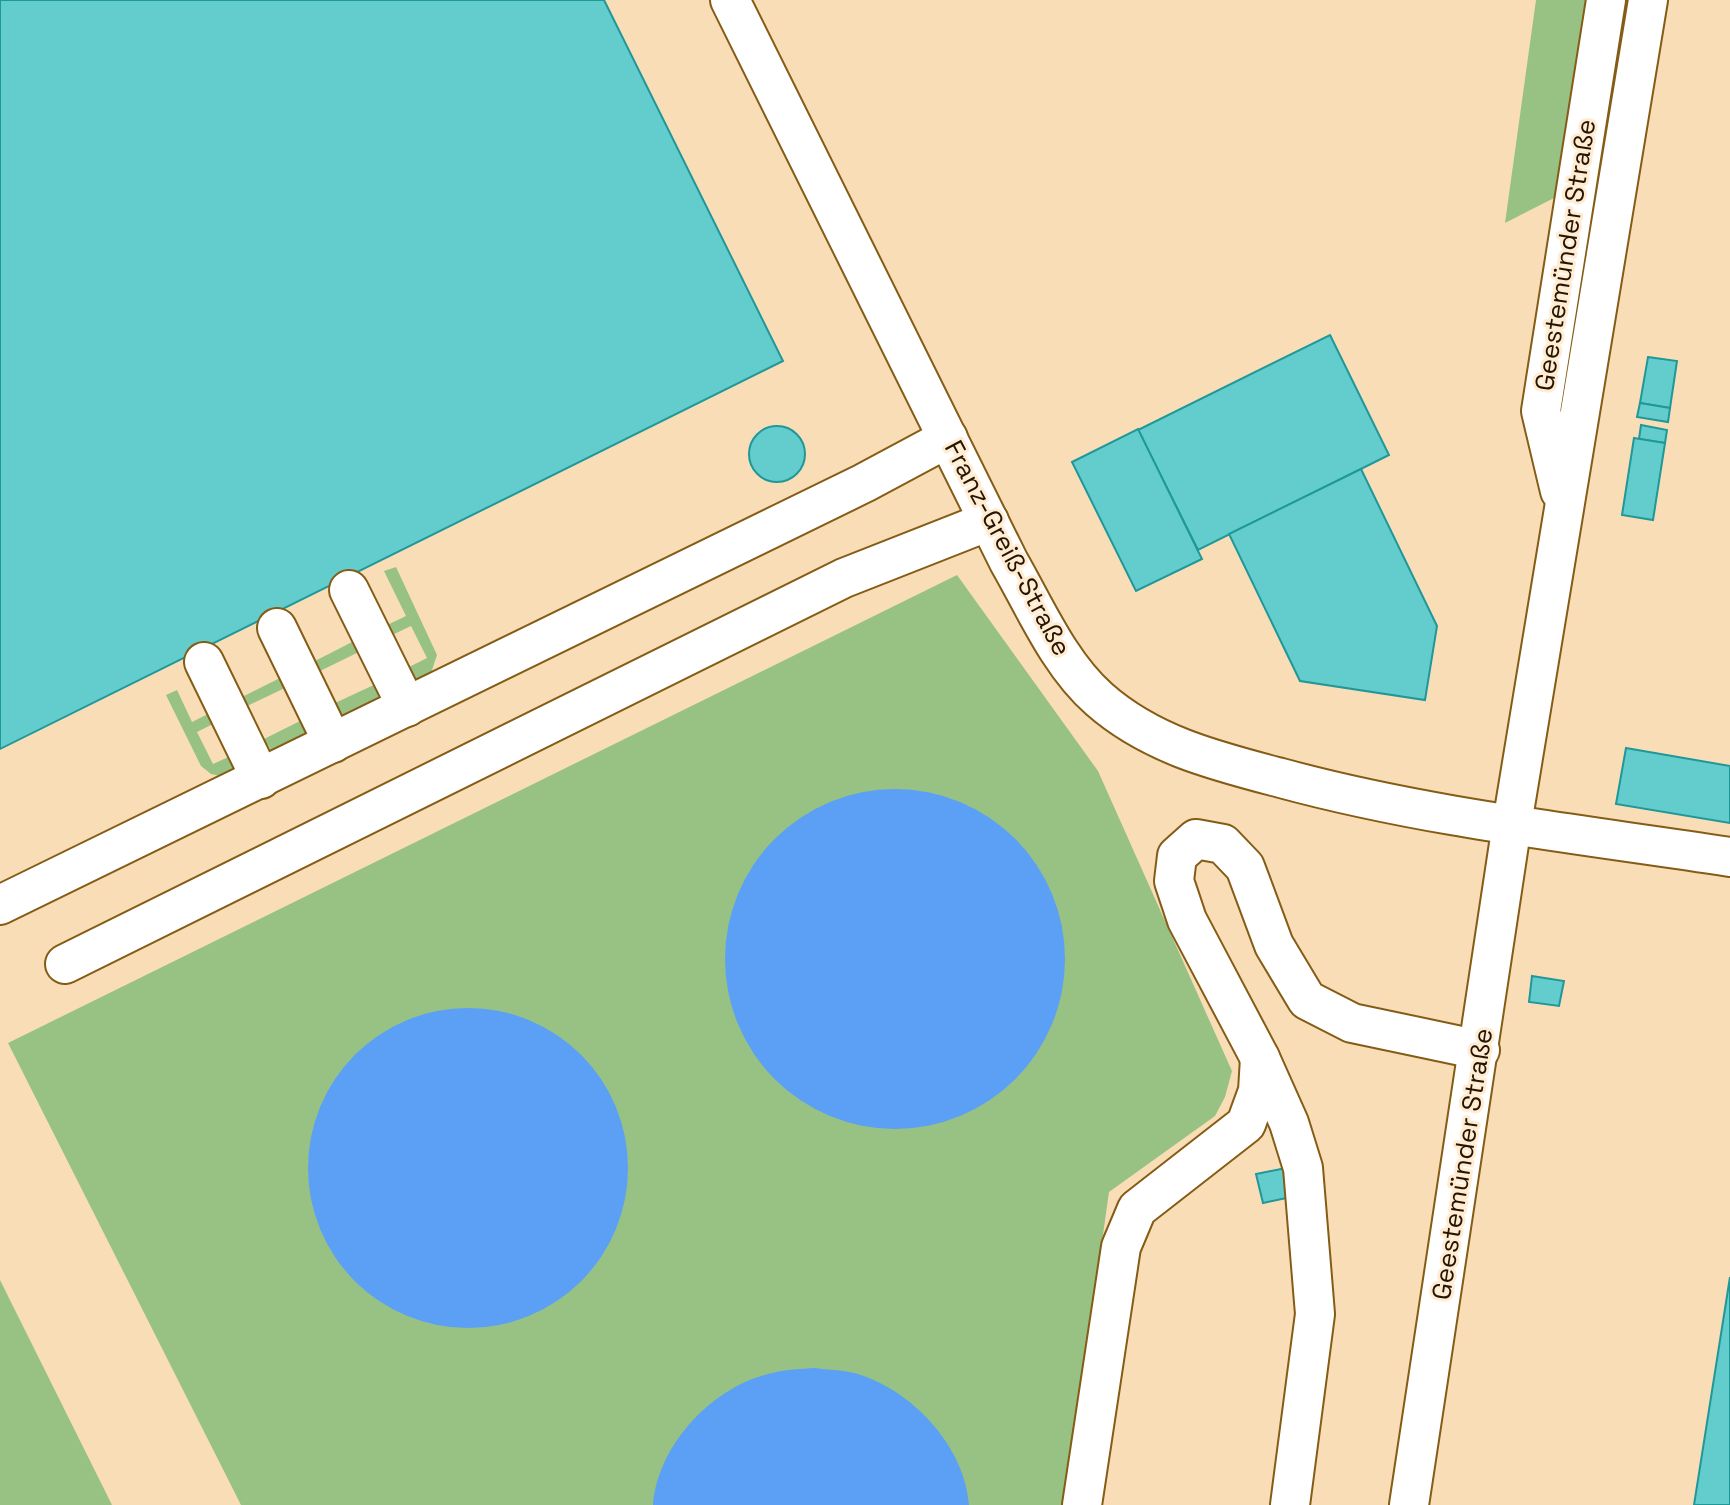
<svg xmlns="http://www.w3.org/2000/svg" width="1730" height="1505" font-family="'Space Grotesk',sans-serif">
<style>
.green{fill:#98c283}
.water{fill:#5ca0f5}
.building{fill:#63cdcd;stroke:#209798;stroke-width:2}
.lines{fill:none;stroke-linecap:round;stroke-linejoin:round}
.minor-casing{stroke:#855c15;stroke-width:42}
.minor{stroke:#fff;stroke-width:38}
.labels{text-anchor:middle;stroke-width:6;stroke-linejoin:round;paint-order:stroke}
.street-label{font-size:26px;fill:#251400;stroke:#ffecd2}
</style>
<rect width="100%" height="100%" fill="#f9ddb7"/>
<g class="green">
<polygon points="1536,0 1592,0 1556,197 1505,223"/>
<polygon points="396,567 437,655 431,673 415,681 407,668 427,658 411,626 390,636 385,626 406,616 384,571"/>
<polygon points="957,575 1098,771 1232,1071 1225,1097 1215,1116 1109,1192 1065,1505 241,1505 8,1043"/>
<polygon points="358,639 363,650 318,672 313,662"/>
<polygon points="286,675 291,685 245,707 240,698"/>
<polygon points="378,683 384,697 344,717 335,703"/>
<polygon points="177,690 192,722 214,711 219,721 197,732 213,764 235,754 239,765 225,777 211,774 201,766 166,695"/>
<polygon points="306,718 311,734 273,753 264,739"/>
<polygon points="0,1280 112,1505 0,1505"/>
</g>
<g class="water">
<circle cx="895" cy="959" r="170"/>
<circle cx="468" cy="1168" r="160"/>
<path d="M815,1368C829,1370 845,1370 858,1374C913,1391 965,1447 969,1505H653C658,1444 713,1386 772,1373C786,1369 801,1369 815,1368Z"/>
</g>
<g class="building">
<polygon points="0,0 604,0 783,361 0,749"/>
<polygon points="1330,335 1389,455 1198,550 1138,430"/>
<polygon points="1648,357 1677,361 1670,408 1640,403"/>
<polygon points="1640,403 1670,408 1668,422 1637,417"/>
<polygon points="1641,425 1667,430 1665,443 1639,439"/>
<circle cx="777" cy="454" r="28"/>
<polygon points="1138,429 1202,559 1136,591 1072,462"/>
<polygon points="1634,438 1665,443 1653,520 1622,515"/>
<polygon points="1361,469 1437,626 1425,700 1300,681 1229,534"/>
<polygon points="1626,748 1730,766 1730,823 1616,804"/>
<polygon points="1532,976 1564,981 1559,1006 1529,1002"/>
<polygon points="1291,1167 1296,1196 1263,1203 1256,1174"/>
<polygon points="1730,1277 1730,1505 1694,1505"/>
</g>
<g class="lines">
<g class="minor-casing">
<g id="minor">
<path d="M730,0L1009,562C1035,607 1059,664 1099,699C1151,745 1216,761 1281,778C1428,818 1580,834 1730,857"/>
<polyline points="1560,491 1541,411 1606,0"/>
<polyline points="349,590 407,707"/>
<polyline points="277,628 333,743"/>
<polyline points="204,662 261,779"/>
<polyline points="0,905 864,483 948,438"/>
<polyline points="65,964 844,578 989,521"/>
<polyline points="1082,1505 1121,1247 1137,1209 1246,1124 1258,1091 1260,1058"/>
<polyline points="1290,1505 1315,1314 1303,1168 1289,1123 1260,1058 1187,920 1174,881 1177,856 1196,839 1223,844 1245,867 1274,945 1307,1000 1352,1023 1480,1050"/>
<polyline points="1409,1505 1512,824 1648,0"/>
</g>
</g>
<use href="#minor" class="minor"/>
</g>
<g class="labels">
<g class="street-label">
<text transform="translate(1565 255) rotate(-81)" y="9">Geestemünder Straße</text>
<text transform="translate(1008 548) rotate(62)" y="9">Franz-Greiß-Straße</text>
<text transform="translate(1462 1164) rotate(-81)" y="9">Geestemünder Straße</text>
</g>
</g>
</svg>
